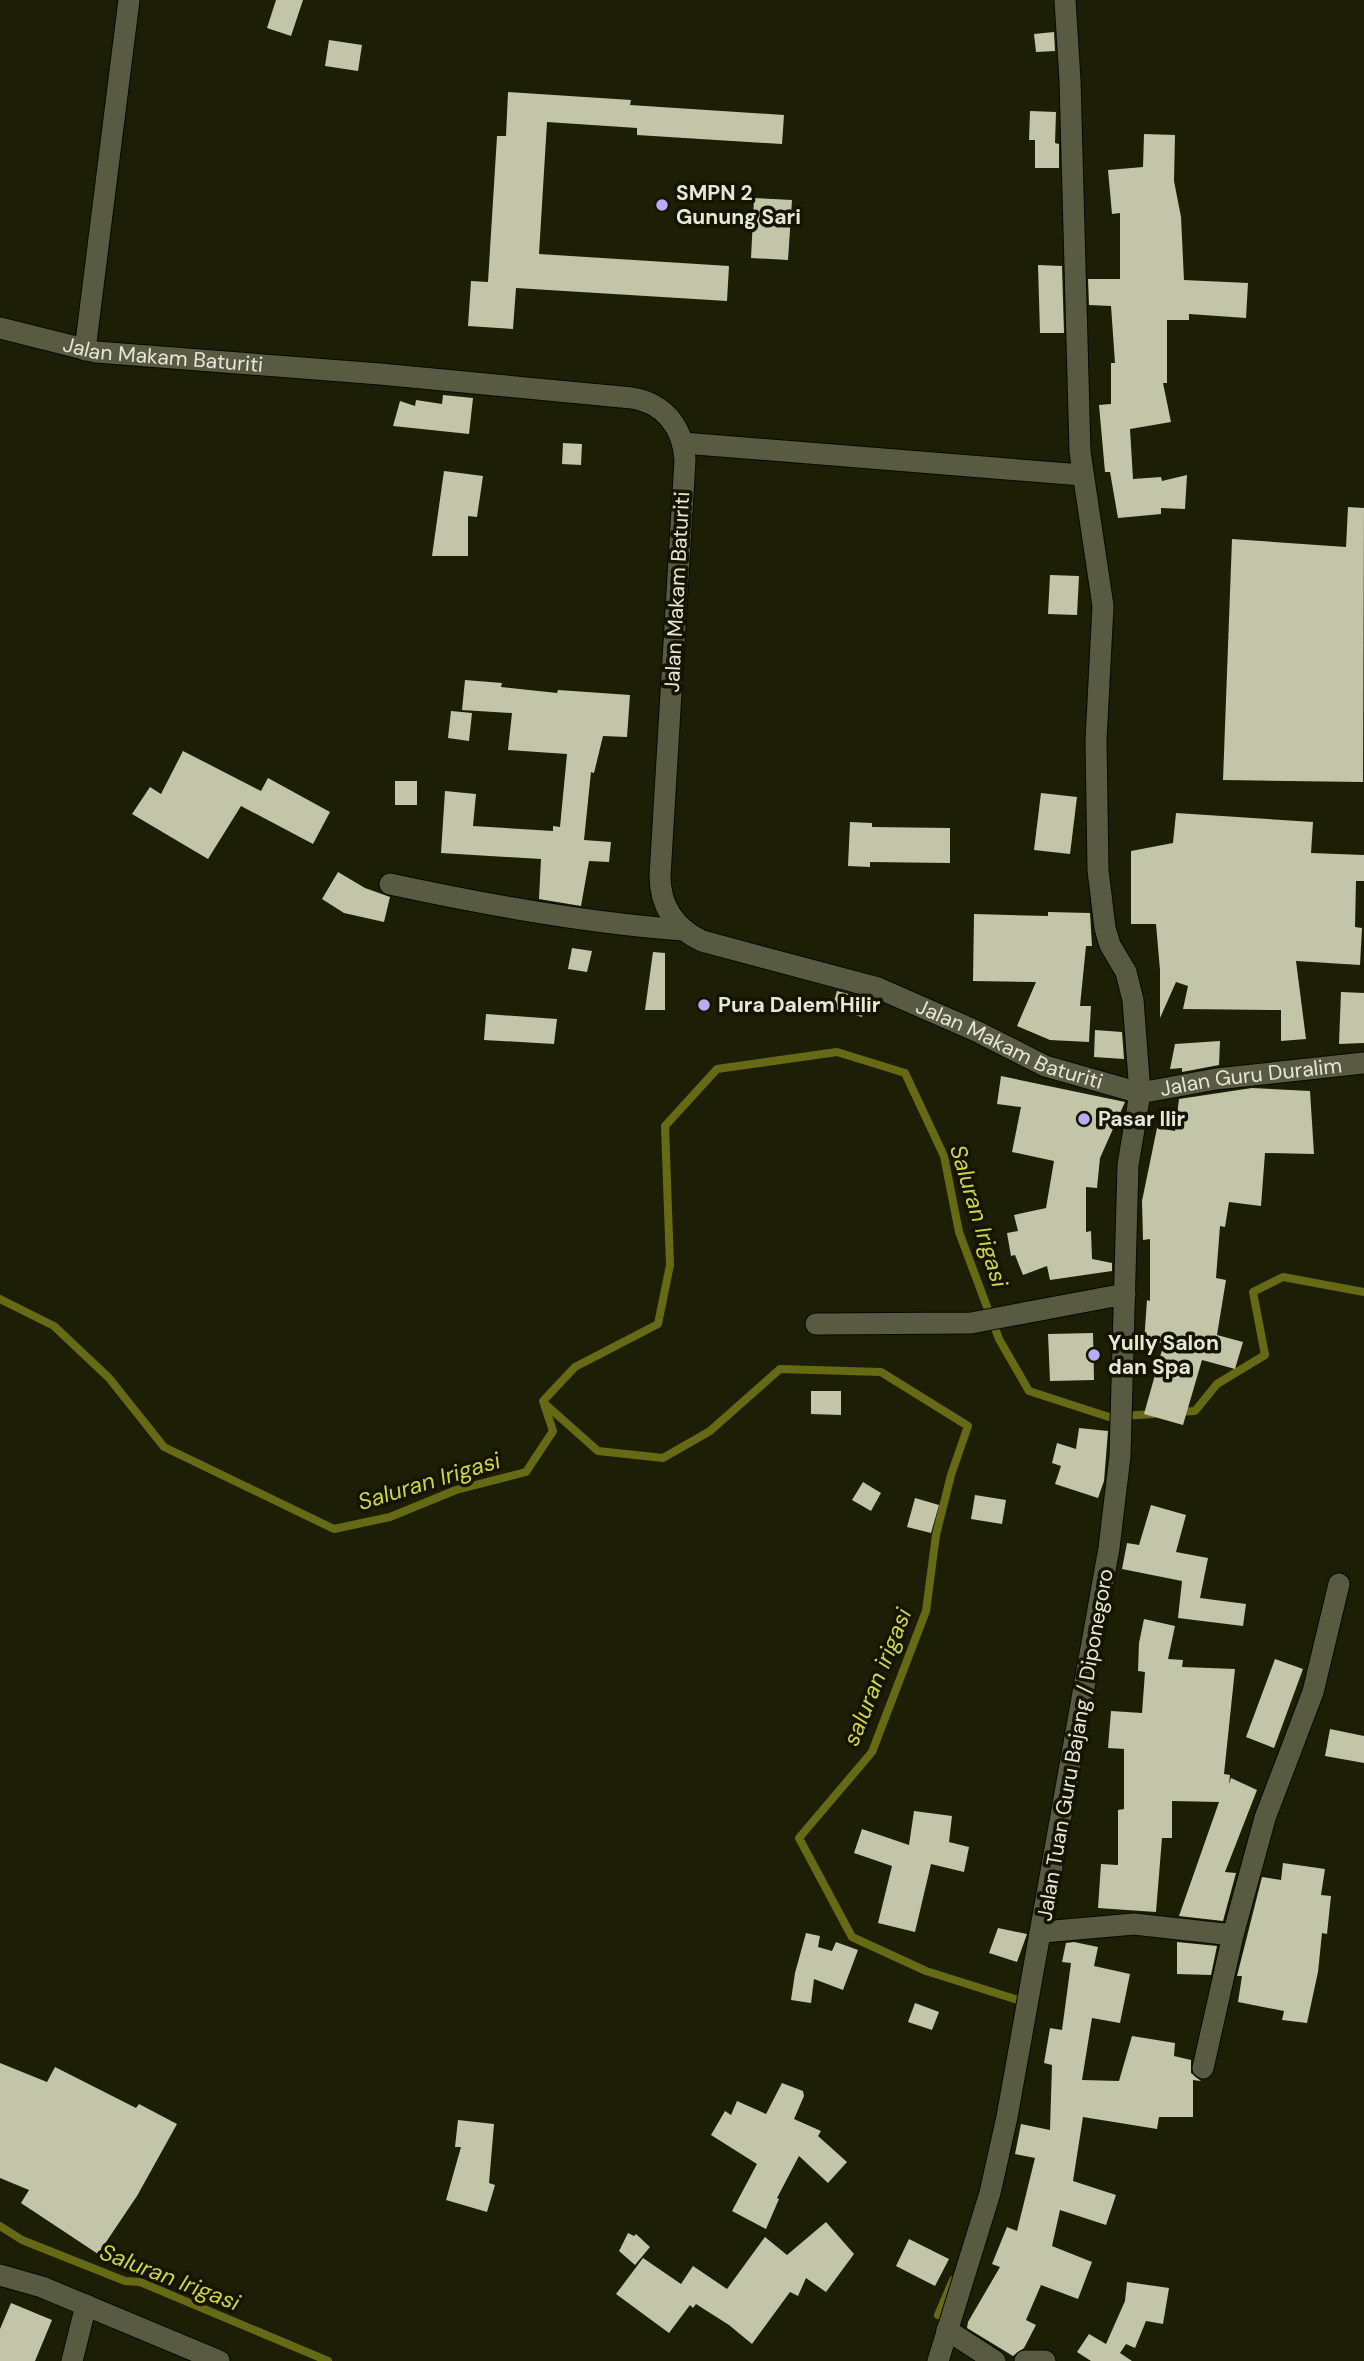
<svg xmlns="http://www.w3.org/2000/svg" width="1364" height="2361" font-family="'DM Sans',sans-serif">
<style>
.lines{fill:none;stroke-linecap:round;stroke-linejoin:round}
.stream{stroke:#676a15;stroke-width:8}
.building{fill:#c2c5a8}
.street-casing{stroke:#070800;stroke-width:23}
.secondary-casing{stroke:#070800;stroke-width:23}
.street{stroke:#585a41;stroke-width:21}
.secondary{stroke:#585a41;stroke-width:21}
.poi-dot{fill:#b8abf7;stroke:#141401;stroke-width:2.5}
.labels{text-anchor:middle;stroke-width:7;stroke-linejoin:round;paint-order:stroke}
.poi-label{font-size:21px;font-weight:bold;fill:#e5e7d8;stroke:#141401;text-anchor:start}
.street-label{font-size:21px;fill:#e5e7d8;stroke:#141401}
.water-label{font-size:23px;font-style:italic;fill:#ced448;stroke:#141401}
</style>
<rect width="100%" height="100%" fill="#1d1e06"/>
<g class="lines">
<g class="stream">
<polyline points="0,1299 54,1326 109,1378 164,1447 334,1529 390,1517 456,1490 526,1472 553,1431 543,1401 575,1367 658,1324 670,1265 665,1126 717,1069 837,1052 905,1073 944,1156 959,1232 999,1339 1029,1391 1109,1417 1153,1414"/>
<polyline points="545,1404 598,1451 663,1458 710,1431 780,1369 881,1372 968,1426 951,1475 936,1535 926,1611 872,1752 799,1838 852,1937 926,1971 1021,2001 1020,2006"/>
<polyline points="1177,1412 1195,1411 1217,1384 1265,1355 1253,1292 1283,1277 1364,1292"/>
<polyline points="0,2226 22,2240 125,2281 140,2282 328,2361"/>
<polyline points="938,2315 953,2280"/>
</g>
</g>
<g class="building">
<polygon points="276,0 303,0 291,36 267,28"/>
<polygon points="1054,32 1055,51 1036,52 1034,34"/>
<polygon points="329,40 362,45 358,71 325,66"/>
<polygon points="508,92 631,100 630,105 784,115 782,144 637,135 637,128 547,122 539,254 729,266 727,301 516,288 513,329 468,326 471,281 488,282 497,136 506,136"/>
<polygon points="1030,111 1056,112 1055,143 1059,144 1059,168 1035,168 1035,140 1029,140"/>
<polygon points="1144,134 1175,135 1174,181 1181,217 1184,280 1248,283 1246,318 1189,314 1189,320 1167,320 1167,383 1163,383 1171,422 1130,429 1133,479 1161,477 1162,481 1187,475 1185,509 1161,508 1161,514 1118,518 1110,472 1105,472 1099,405 1111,404 1111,363 1115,363 1111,306 1089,305 1088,279 1120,279 1120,213 1112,214 1108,170 1143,167"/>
<polygon points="754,198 792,200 788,260 751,258"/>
<polygon points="1038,265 1062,266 1064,333 1040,333"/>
<polygon points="443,395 473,398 469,434 393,426 400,401 415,406 416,400 442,404"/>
<polygon points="563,443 582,444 581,465 562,464"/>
<polygon points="444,471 483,476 477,517 468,516 468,556 432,556"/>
<polygon points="1348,507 1364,508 1363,782 1223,780 1232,539 1346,547"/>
<polygon points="1050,575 1079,576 1077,615 1048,614"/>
<polygon points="465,680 502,683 501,687 557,693 558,690 630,695 627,737 603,736 594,773 591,772 584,840 611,842 609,862 589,861 581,906 539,899 541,859 441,853 445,791 476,794 473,826 553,831 553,826 560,827 567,754 508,750 512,713 462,710"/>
<polygon points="451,711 472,713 469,741 448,738"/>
<polygon points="183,751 261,791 268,778 330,812 313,844 241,806 208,859 132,814 150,787 161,794"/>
<rect x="395" y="781" width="22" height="24"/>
<polygon points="1041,793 1077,797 1070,854 1034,850"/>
<polygon points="1176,813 1313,822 1311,853 1364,855 1364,881 1356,881 1355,927 1362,928 1360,965 1296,961 1306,1039 1281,1041 1281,1010 1183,1009 1188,986 1176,982 1160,1018 1160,970 1156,924 1131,924 1131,851 1173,843"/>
<polygon points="850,822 872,823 872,827 950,828 950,863 870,862 870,867 848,866"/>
<polygon points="338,872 365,888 390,897 384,922 344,913 322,899"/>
<polygon points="1048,912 1090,913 1092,946 1086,946 1080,1006 1091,1006 1089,1042 1050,1040 1017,1026 1036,982 973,981 974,914 1048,916"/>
<polygon points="572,948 592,951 587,972 568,969"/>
<polygon points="653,952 665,953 665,1010 645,1010"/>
<polygon points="837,991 868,999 862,1017 832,1008"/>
<polygon points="1341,992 1364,993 1364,1043 1339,1044"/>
<polygon points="486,1014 557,1019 554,1044 484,1040"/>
<polygon points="1095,1030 1122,1032 1124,1059 1094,1057"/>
<polygon points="1220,1041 1219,1065 1182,1072 1182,1068 1170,1069 1175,1044"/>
<polygon points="1001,1076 1125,1102 1100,1158 1097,1188 1086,1187 1086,1232 1091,1231 1092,1259 1112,1263 1112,1271 1050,1280 1047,1266 1023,1275 1015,1255 1011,1256 1007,1233 1018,1231 1014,1215 1046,1208 1054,1161 1012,1152 1021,1107 997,1104"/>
<polygon points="1252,1088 1310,1091 1314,1154 1265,1153 1261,1206 1229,1202 1225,1227 1220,1226 1216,1278 1226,1280 1217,1335 1243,1342 1235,1369 1202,1360 1183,1425 1144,1414 1164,1343 1144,1342 1147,1300 1150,1301 1150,1239 1143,1240 1142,1201 1157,1128 1175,1131 1179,1099"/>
<polygon points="1093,1333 1094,1380 1050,1381 1048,1334"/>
<polygon points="811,1391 841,1391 841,1415 811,1414"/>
<polygon points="1079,1428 1108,1431 1104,1481 1098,1498 1055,1484 1061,1466 1052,1463 1057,1443 1076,1449"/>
<polygon points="863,1482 881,1493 871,1511 852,1500"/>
<polygon points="975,1495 1006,1500 1002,1524 971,1519"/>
<polygon points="915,1498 939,1505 931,1533 907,1527"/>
<polygon points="1151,1505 1186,1515 1176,1552 1208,1558 1200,1598 1246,1604 1243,1626 1178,1618 1182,1581 1122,1569 1127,1543 1139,1545"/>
<polygon points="1144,1619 1175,1626 1168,1659 1183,1660 1182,1667 1235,1669 1224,1774 1230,1775 1229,1784 1231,1778 1257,1790 1225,1872 1236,1873 1223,1921 1179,1916 1219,1802 1172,1801 1172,1838 1162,1838 1156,1912 1098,1908 1101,1864 1118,1865 1118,1810 1124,1809 1124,1749 1108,1748 1111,1711 1142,1713 1145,1672 1138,1671 1139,1643"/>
<polygon points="1275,1659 1303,1669 1274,1748 1246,1737"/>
<polygon points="1330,1729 1364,1736 1364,1763 1325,1756"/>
<polygon points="914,1811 952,1816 949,1842 969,1847 964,1872 931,1864 915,1932 878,1923 892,1866 854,1853 862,1829 909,1845"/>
<polygon points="1283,1863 1325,1869 1321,1895 1331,1896 1327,1934 1322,1933 1318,1972 1307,2023 1282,2020 1284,2011 1238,2002 1242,1976 1237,1976 1262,1877 1281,1880"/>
<polygon points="998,1928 1027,1934 1017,1962 989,1953"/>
<polygon points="806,1933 820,1936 818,1947 832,1951 836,1942 858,1950 843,1990 814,1979 811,2003 791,2000 795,1973"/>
<polygon points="1074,1942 1098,1947 1094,1966 1130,1974 1120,2023 1092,2018 1082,2080 1119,2081 1132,2036 1175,2043 1174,2056 1191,2060 1191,2073 1201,2081 1193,2080 1193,2117 1159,2117 1157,2129 1083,2117 1073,2181 1116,2195 1106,2225 1060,2210 1052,2246 1092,2262 1078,2299 1041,2285 1026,2320 1036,2325 1024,2348 1013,2356 967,2328 968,2322 1000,2267 992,2264 1007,2227 1017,2231 1035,2158 1015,2154 1021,2124 1050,2130 1052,2065 1044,2063 1050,2028 1062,2030 1071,1963 1062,1962 1066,1943"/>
<polygon points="1177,1942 1217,1946 1211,1975 1177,1974"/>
<polygon points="915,2003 939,2012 932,2030 908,2022"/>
<polygon points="0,2063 47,2082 55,2067 136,2108 139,2104 177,2124 137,2196 98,2254 21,2203 29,2190 0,2178"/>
<polygon points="782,2083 803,2091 804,2096 794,2119 821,2131 818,2136 847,2162 828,2183 799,2156 777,2198 779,2199 766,2229 732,2211 757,2164 711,2135 725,2111 731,2115 737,2101 766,2114"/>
<polygon points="458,2120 494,2124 489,2183 495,2185 487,2212 446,2200 461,2147 455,2147"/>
<polygon points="826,2222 854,2254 826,2292 806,2278 798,2296 790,2292 752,2344 729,2325 696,2304 693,2308 690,2305 669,2333 616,2294 643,2258 681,2284 693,2266 727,2289 765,2237 787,2255"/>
<polygon points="628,2233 634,2236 636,2234 650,2247 635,2265 619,2251"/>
<polygon points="909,2239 949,2259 935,2286 896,2266"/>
<polygon points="1127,2282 1169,2288 1163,2324 1146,2321 1135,2348 1126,2344 1120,2353 1132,2361 1091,2361 1077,2352 1089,2334 1106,2344 1125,2301"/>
<polygon points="11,2303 52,2320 35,2361 0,2361 0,2329"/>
</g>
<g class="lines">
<g class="street-casing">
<g id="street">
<path id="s1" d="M1065,0L1070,80L1080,452L1103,606L1096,740L1098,870L1105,928L1110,945L1126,972L1133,1000L1140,1093L1216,1079L1364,1063"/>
<polyline points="85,350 129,0"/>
<polyline points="683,443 1082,475"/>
<path d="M390,884C487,905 585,923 684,930"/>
<polyline points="816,1324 971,1323 1125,1294"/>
<polyline points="1043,1932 1134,1924 1233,1935 1265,1818 1313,1692 1339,1584"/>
<polyline points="1203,2068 1233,1935"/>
<polyline points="947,2330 995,2361"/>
<polyline points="72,2361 86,2305"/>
<polyline points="1025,2361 1045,2361"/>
</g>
</g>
<g class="secondary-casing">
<g id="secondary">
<path id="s2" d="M0,328L96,352L380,374L632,398C664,403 683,427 685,460L660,876C660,906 675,928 702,941L878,988L976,1031L1045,1066L1140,1093L1128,1165L1120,1456L1109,1548L1007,2117L990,2193L938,2361"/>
<polyline points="0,2275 42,2287 219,2361"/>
</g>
</g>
<use href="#street" class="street"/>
<use href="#secondary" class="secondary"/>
</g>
<g class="poi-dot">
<circle cx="662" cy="205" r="7"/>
<circle cx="704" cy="1005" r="7"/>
<circle cx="1084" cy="1119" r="7"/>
<circle cx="1094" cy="1355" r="7"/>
</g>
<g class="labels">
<g class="poi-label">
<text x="676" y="200">SMPN 2<tspan x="676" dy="24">Gunung Sari</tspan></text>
<text x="718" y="1012">Pura Dalem Hilir</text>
<text x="1098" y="1126">Pasar Ilir</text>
<text x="1108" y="1350">Yully Salon<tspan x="1108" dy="24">dan Spa</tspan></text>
</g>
<g class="street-label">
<text dy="7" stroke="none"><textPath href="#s2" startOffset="166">Jalan Makam Baturiti</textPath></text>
<text transform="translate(677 592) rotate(-87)" y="7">Jalan Makam Baturiti</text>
<text dy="7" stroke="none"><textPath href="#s2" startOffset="1550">Jalan Makam Baturiti</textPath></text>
<text dy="7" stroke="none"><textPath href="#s1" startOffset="1214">Jalan Guru Duralim</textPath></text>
<text transform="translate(1075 1745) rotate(-80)" y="7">Jalan Tuan Guru Bajang / Diponegoro</text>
</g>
<g class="water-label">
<text transform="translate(979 1216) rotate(73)" y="8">Saluran Irigasi</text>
<text transform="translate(429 1481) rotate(-17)" y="8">Saluran Irigasi</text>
<text transform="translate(877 1677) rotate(-68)" y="8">saluran irigasi</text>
<text transform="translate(170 2277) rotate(21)" y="8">Saluran Irigasi</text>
</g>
</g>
</svg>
